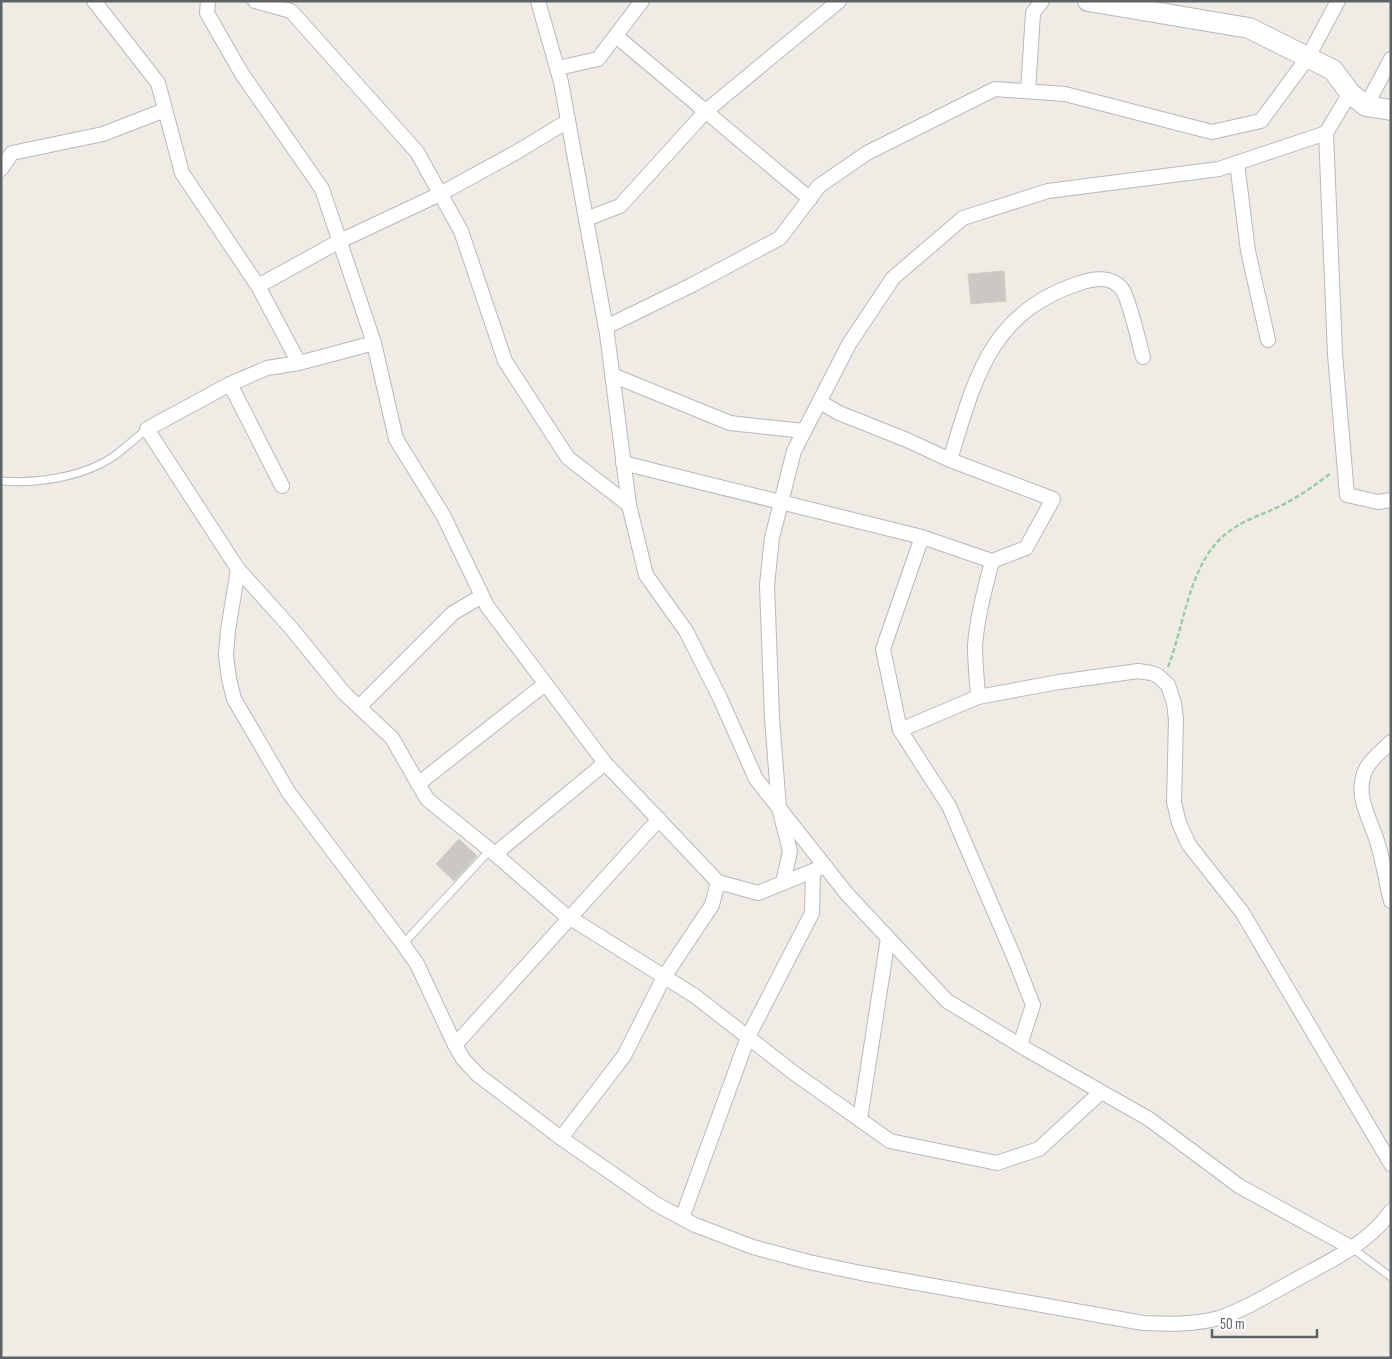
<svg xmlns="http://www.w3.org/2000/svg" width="1392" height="1359" font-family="'Sofia Sans Condensed',sans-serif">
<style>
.building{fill:#cbc7c2;stroke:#d5cdc3}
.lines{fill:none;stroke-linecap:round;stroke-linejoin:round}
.lane-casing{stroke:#b6b9bc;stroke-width:9}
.street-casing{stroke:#b6b9bc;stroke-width:16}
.secondary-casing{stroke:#b4b9bd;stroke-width:22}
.path{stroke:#9bcca3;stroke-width:2.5;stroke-dasharray:5 2.5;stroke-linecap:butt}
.lane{stroke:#fff;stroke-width:7}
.street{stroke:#fff;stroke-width:14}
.secondary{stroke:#fff;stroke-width:20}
</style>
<rect width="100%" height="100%" fill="#f0ece5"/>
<g class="building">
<polygon points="1004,271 1006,301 971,304 968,274"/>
<polygon points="459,839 477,856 454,881 436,864"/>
</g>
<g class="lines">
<g class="lane-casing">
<g id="lane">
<path d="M1,481C36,484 84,477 114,456C125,448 136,438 147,429"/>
<polyline points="403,944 490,850"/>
<polyline points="1352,1248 1391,1277"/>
</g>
</g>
<g class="street-casing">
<g id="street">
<polyline points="94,1 158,83 182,173 258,286 299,363"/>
<polyline points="208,1 207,13 242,74 322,189 374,343 396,439 443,515 487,606 605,763 718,882 758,893 825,866"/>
<polyline points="255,1 291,11 417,152 461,231 505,361 568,458 629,505"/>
<polyline points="538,1 561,82 607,334 629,505 646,575 686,631 720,698 756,779 847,894 947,1001 1026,1049 1149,1119 1239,1186 1352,1248"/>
<polyline points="616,36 810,199"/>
<polyline points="558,68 598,59 642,1"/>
<polyline points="1028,91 1033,13 1042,1"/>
<polyline points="1366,106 1391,59"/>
<polyline points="1326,133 1335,354 1347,495 1378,502 1391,500"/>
<polyline points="1237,163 1248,251 1268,340"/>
<polyline points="1,169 12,153 103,134 165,110"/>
<polyline points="586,219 620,206 706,111 839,1"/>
<polyline points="258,286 340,241 440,194 515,153 568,121"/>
<polyline points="606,327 692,285 780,238 819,186 867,153 995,89 1065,94 1212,132 1261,121 1308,57 1338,1"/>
<path d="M374,343L299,363L267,368L230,384L147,429L238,569L228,630L226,655L229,679L234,699L289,793L403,944L417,964L455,1045L463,1059L478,1075L561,1138L656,1204L695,1225L753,1247L809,1262L861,1273L1143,1323C1169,1324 1194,1325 1219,1318C1244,1310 1266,1296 1288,1284C1323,1264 1367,1246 1391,1211"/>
<polyline points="612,375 730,423 804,431"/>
<polyline points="230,384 282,486"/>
<path d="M950,460C975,378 990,312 1080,283C1094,278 1112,276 1122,289C1129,298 1139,343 1143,357"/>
<polyline points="623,463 922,537 992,561 1026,548 1053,499 950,460 907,440 839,413 820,402"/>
<polyline points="922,537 883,649 900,730 949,806 1014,957 1033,1005 1020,1045"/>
<polyline points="238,569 291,628 344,693 392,738 427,799 495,854 564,914 695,996 794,1073 890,1141 997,1163 1039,1149 1101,1092"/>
<path d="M978,697C977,680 975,663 975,646C977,617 985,589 992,561"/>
<polyline points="359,707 453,613 482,596"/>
<polyline points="900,730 978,697 1059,682 1138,671 1151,673 1157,675 1168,685 1174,703 1176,720 1174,802 1179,823 1189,845 1242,912 1391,1164"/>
<path d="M1391,742C1383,750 1372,758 1367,767C1353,793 1369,816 1377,841C1383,860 1386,881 1391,901"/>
<polyline points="418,784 545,684"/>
<polyline points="495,854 605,763"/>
<polyline points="783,883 790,851 779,808 772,718 767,585 772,538 794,451 849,344 893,278 963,218 1048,191 1219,169 1326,133 1350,93"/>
<polyline points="455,1045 659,819"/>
<polyline points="860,1119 888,938"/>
<polyline points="561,1138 624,1056 664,977 712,905 718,882"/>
<polyline points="682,1218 748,1037 812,913 813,871"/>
</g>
</g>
<g class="secondary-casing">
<polyline id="secondary" points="1088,1 1249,28 1333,70 1350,93 1366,106 1391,110"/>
</g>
<path class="path" d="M1168,667C1186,621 1189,559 1231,530C1245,520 1261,515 1276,508C1296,499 1314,486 1331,473"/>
<use href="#lane" class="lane"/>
<use href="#street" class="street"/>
<use href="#secondary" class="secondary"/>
</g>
<rect width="1392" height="1359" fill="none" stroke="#5d6266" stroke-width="5"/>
<path d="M1212 1329v8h105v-8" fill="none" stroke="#5d6266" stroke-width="2.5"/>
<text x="1220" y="1329" font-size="15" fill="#5d6266" stroke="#ffffff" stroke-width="4" paint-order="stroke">50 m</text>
</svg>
